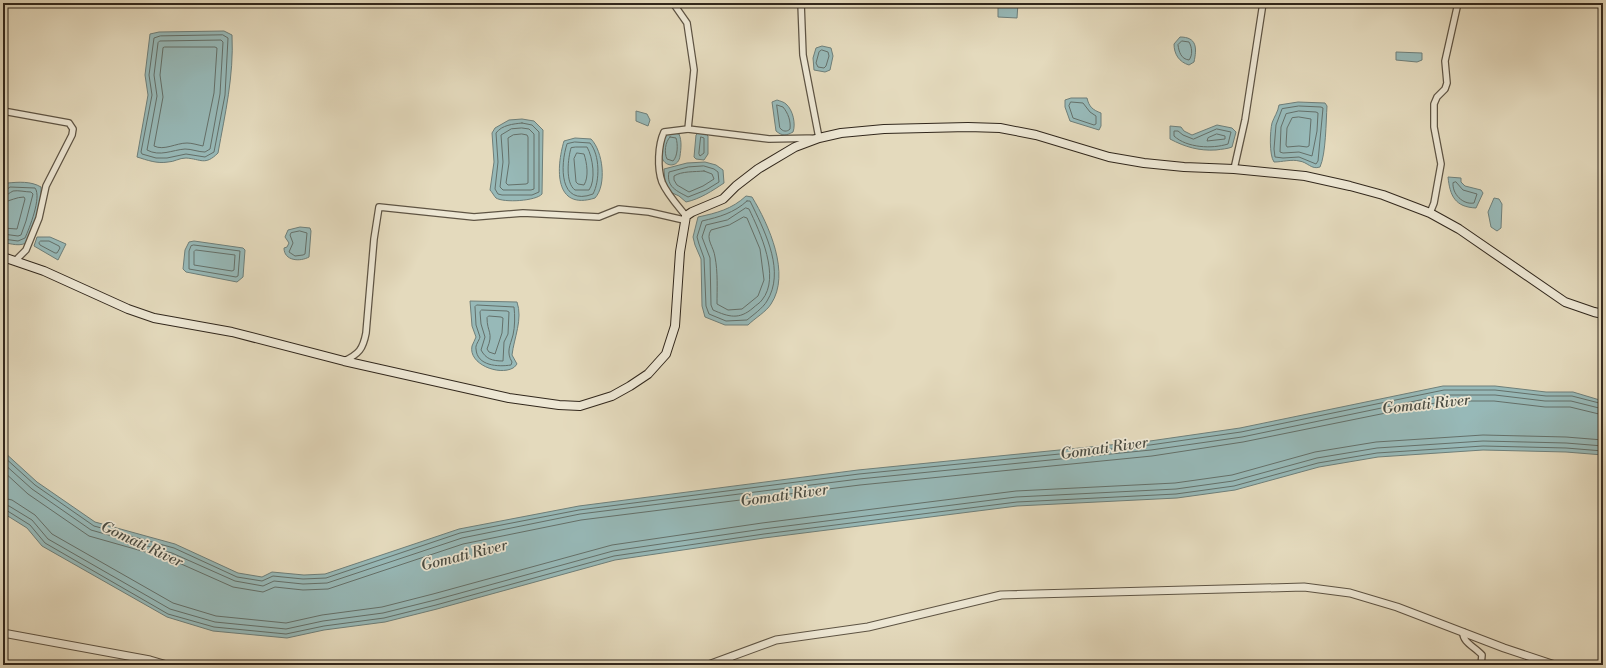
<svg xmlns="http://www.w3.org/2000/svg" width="1606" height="668" font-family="'Libre Bodoni',serif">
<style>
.water{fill:#97b9b8;stroke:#6e7f7a}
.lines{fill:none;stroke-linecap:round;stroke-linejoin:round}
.shore{stroke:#64706a;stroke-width:1}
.minor-casing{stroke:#5e5444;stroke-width:8}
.tertiary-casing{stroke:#5e5444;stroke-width:9}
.secondary-casing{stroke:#31271c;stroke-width:10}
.minor{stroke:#ede7d4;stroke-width:5.5}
.tertiary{stroke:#ede7d4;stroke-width:7}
.secondary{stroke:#ede7d4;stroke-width:8}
.labels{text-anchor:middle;stroke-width:3.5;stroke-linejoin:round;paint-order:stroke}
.water-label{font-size:15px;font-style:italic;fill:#4a4c43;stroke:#ede7d4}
</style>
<rect width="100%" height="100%" fill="#e4dabd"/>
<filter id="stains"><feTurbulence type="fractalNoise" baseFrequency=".005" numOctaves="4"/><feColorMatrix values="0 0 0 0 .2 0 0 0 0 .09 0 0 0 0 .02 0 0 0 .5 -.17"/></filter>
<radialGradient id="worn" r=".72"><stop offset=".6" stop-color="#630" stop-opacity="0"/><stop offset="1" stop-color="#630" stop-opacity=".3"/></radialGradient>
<g class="water">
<polygon points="998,3 1018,3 1017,18 998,17"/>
<path d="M224,31L232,35C234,76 225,114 218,153C205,166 201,159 186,158C179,158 174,162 168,162C157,164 147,160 137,157L148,95L145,75L150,34L159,32Z"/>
<path d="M1180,37C1197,37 1197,48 1194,62L1189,65C1179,62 1174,54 1174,44Z"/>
<polygon points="822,46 831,48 833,56 830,70 825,72 814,70 813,58 816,48"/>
<polygon points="1396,52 1422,53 1422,60 1417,62 1396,60"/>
<path d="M1071,98H1087C1089,107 1093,110 1101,113V126L1099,130L1070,121L1065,107V100Z"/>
<path d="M777,100C780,101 784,102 786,104C793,110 796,124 793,132C786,136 782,136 776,131L772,102Z"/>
<path d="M1298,102L1325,103L1327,106C1326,121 1326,154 1320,167C1311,170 1308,162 1299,161C1292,159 1282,162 1274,162C1269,155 1270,131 1272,123C1274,117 1278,112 1279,105Z"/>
<polygon points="636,111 647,114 650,120 648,126 636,121"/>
<path d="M522,119L534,121L543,130L542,194C536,201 504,203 496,198C494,196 492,192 490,190L494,162L492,133L495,128L509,120Z"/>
<path d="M1217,125L1232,128L1236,132L1232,147C1227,149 1222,149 1216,150C1199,151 1185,147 1170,139V126L1181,127L1184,131L1192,135Z"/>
<path d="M674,133L679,134C682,141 681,149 680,156C679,166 668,168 663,160C659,154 662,140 666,136C668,133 671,133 674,133Z"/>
<polygon points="698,133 705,133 708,136 708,154 704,160 696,159 694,157 696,135"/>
<path d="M575,138L591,139C603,151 607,185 595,198C554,211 556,168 564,141Z"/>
<path d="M705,162L716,165L723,170L724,183C712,191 700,199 686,202L679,196L670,192L665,182L664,169L687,163Z"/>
<path d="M1448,177L1461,178V182L1465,186L1481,190L1483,193L1476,208C1455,207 1450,196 1448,177Z"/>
<path d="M8,183C18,182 31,181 41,187C42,197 35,234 27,242C22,247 10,244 3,242V189Z"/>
<path d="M746,196L752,197C769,225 791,274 771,304C766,312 755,318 748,325H725L705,317L702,306L701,259L695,245L693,237L698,217C717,213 732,209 746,196Z"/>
<polygon points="1494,198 1499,199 1502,204 1501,228 1497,231 1491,227 1488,212"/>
<path d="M300,227L310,228L311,231L309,257C300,262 284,261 284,248L287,247L289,243L285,237L288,230Z"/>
<polygon points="37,237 50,237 66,244 58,260 34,246"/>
<polygon points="194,241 243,248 245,250 243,277 237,282 186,272 183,269 185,250 189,242"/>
<path d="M470,301L517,302C523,319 514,338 512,355L517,364C516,365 515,367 513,368C499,376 468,364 472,346C473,343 475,340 476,337L472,326Z"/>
<polygon points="1443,386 1495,386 1546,392 1573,392 1603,401 1603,455 1566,452 1483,450 1378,457 1319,467 1235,490 1177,498 1017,506 764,538 615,560 437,609 385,622 324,630 287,638 213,631 167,617 42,546 27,528 3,513 3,451 37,482 95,522 175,544 238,573 262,577 272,572 304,575 325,574 459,529 579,506 858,470 1150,441 1240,428"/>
</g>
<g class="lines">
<g class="shore">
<polygon points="223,35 228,38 225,95 214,152 205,157 186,154 167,158 156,158 142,154 141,152 152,95 149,75 154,38 160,36"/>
<path d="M160,41L221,40L223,42L220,94L210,149L205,152C198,152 192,149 185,149C172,150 160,157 147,150L157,96L154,75L158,43Z"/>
<path d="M1182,41L1189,42C1192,47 1193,55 1189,60C1181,59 1179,52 1178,45Z"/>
<path d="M165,47H215L217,48L214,93L203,146C198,145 192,143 187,143C176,143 164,151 154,146L163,97L160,75L163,48Z"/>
<polygon points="822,50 828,52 829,56 826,66 824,68 818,67 816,63 819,52"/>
<polygon points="1071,102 1083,103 1090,112 1096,116 1096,124 1094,125 1073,118 1069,106"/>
<path d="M777,105L783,107C788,113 791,121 790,129C787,132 783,132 780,128Z"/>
<polygon points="1299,106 1321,107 1323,108 1318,161 1316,164 1299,157 1283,158 1275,157 1274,149 1276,125 1282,109"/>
<polygon points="1299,111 1316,112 1318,113 1317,131 1312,156 1299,152 1283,153 1280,152 1281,127 1286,114"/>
<polygon points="1299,117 1311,119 1309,146 1307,147 1299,146 1287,147 1286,145 1287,128 1292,118"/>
<path d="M522,123L532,125L539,132V192L532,195H502L498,194L495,189L498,162L496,133C502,125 513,124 522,123Z"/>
<polygon points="522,128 529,129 534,134 534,189 531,190 503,190 500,187 503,162 501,135 511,129"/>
<path d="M1217,129L1231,132L1228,144C1212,149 1187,148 1174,136V131H1178L1183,135L1193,139Z"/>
<polygon points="522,134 527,135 528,137 528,183 526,184 508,185 506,183 509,163 508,138 513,135"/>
<polygon points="1217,134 1225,136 1225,139 1207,141 1208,138"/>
<path d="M670,137L676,138C678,144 678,156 673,161L667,159C664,153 665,142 670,137Z"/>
<polygon points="701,137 704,138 704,153 700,156 699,154"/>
<path d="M575,142L590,143C600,155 600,181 593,194C559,207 560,165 567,144Z"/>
<path d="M576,147H587C593,157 596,181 589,190H575C565,183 568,158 571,148Z"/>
<path d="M577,153L584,154C587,163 589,177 584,185L578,184L576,182L574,159Z"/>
<path d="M704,166L714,169L718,172L719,182L706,190L688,197C677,191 666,187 669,172L688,167Z"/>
<path d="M704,171L712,174L714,179L703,186L689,192L677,185L674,180V176C682,171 694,172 704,171Z"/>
<path d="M1456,182L1463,190L1477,194L1474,203C1463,205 1452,194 1453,183Z"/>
<path d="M3,191L6,190L10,187L35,188C42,197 29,229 25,238L18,241L3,239"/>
<path d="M3,196C8,195 9,193 13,191C18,190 26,192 31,192L33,194L26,221L21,235L18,236L3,234"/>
<path d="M747,201H750L753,207C766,234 785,272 767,301C763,308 753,315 747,320L726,321L709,314L706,306L704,258L699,244L697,237L702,221C719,217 734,213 747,201Z"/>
<path d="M3,202C11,201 16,197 24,197L25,199L17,229L3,228"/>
<path d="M746,208L749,209C760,232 781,277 762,300C760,303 756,305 753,308C739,320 729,317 713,310L711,305L710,258L702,237L706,225L727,220Z"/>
<path d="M744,217L747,218L760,249L764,280L758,296L742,309L728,310L717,304C717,289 718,272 715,257C714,247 705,239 711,230L729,225Z"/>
<polygon points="300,231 307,233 305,254 303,255 295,256 289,252 293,243 290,235 291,233"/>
<polygon points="41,241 49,241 59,246 60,248 57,253 55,253 40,245 39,243"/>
<polygon points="194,245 240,251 238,276 236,277 189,269 189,251 191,246"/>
<polygon points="196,250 235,255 234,270 232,271 194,265 194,252"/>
<path d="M477,305L514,307C515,315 515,327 513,335C510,346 506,352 512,362L511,365C498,367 477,366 476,349C475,345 479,341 480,337L476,325L475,307Z"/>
<path d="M482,310L507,311L509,312L508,334L504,342L503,361C492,361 486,359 481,350L485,337L481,324L480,312Z"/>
<path d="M489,316L501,317L503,318L502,333L495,354L489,352L487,349C494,332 487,333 487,318Z"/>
<polyline points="3,456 35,485 94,526 174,548 237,577 262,581 273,576 303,579 326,578 460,533 579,510 859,474 1150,445 1241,432 1444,390 1495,390 1546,396 1572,396 1603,404"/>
<polyline points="3,463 32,489 91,530 172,553 235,581 263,586 274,581 303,584 327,583 462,538 580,514 859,479 1151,450 1242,437 1444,395 1495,395 1545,401 1571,401 1603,409"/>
<polyline points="3,471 28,494 89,536 170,559 233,587 263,592 275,587 303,590 328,589 463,544 581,520 860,485 1152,456 1243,442 1445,401 1494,401 1545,407 1570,407 1603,415"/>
<polyline points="3,498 12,500 35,515 52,534 173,603 216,616 286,623 322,615 382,607 433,594 612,545 762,523 1016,491 1175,483 1232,475 1315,452 1376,442 1483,435 1566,437 1603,440"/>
<polyline points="3,505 9,506 32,520 48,539 170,609 215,622 286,629 323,621 383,613 435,600 613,551 763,529 1016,497 1176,489 1233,481 1317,458 1377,448 1483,441 1566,443 1603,446"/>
<polyline points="3,510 6,510 30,525 45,543 168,614 214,627 286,634 324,626 384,618 436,605 614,556 764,534 1017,502 1176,494 1234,486 1318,463 1377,453 1483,446 1566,448 1603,451"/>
</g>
<g class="minor-casing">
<g id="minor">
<polyline points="673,3 687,23 694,70 688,129 769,139 819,138 803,55 801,3"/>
<polyline points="3,111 69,123 73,129 72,135 46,186 39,218 26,250 15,261"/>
<polyline points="1234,169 1245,120 1263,3"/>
<polyline points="1430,213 1434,203 1441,164 1434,127 1434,104 1437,97 1445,89 1447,83 1445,61 1458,3"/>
<path d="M686,216C678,206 667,194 662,182C657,168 658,145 664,132L688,129"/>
<path d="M344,361C359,354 363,349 366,333L374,239L379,207L474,217L523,213L599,217L619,209L649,212L684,220"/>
<path d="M1463,632C1462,642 1475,647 1482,655L1481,665"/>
<polyline points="726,665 732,656"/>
</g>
</g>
<g class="tertiary-casing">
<g id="tertiary">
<polyline points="3,633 150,660 167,665"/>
<polyline points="708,665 776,640 868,627 1001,595 1304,587 1350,593 1397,607 1504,648 1555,665"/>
</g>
</g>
<g class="secondary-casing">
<polyline id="secondary" points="3,257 44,271 128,309 154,318 232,332 344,361 509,398 559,405 580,406 612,396 630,386 648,374 666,354 675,326 680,252 686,216 692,212 723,199 736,186 758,169 795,147 819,138 841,133 884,129 968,127 1000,128 1036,135 1109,157 1144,163 1184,167 1234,169 1305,176 1350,186 1383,195 1430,213 1459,229 1565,302 1594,312 1603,314"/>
</g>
<use href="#minor" class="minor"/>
<use href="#tertiary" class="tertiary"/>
<use href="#secondary" class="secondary"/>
</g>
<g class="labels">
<g class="water-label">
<text transform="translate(1426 404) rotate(-6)" y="5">Gomati River</text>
<text transform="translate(1104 448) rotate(-8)" y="5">Gomati River</text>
<text transform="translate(784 495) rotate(-8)" y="5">Gomati River</text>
<text transform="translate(142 544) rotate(25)" y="5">Gomati River</text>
<text transform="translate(464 555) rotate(-14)" y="5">Gomati River</text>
</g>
</g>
<rect width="1606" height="668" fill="none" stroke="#e4dabd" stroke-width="16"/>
<rect x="4" y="4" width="1598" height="660" fill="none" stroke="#31271c" stroke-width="2"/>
<rect x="8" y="8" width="1590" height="652" fill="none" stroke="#31271c"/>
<rect width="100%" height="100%" filter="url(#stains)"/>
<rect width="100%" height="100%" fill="url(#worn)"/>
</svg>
